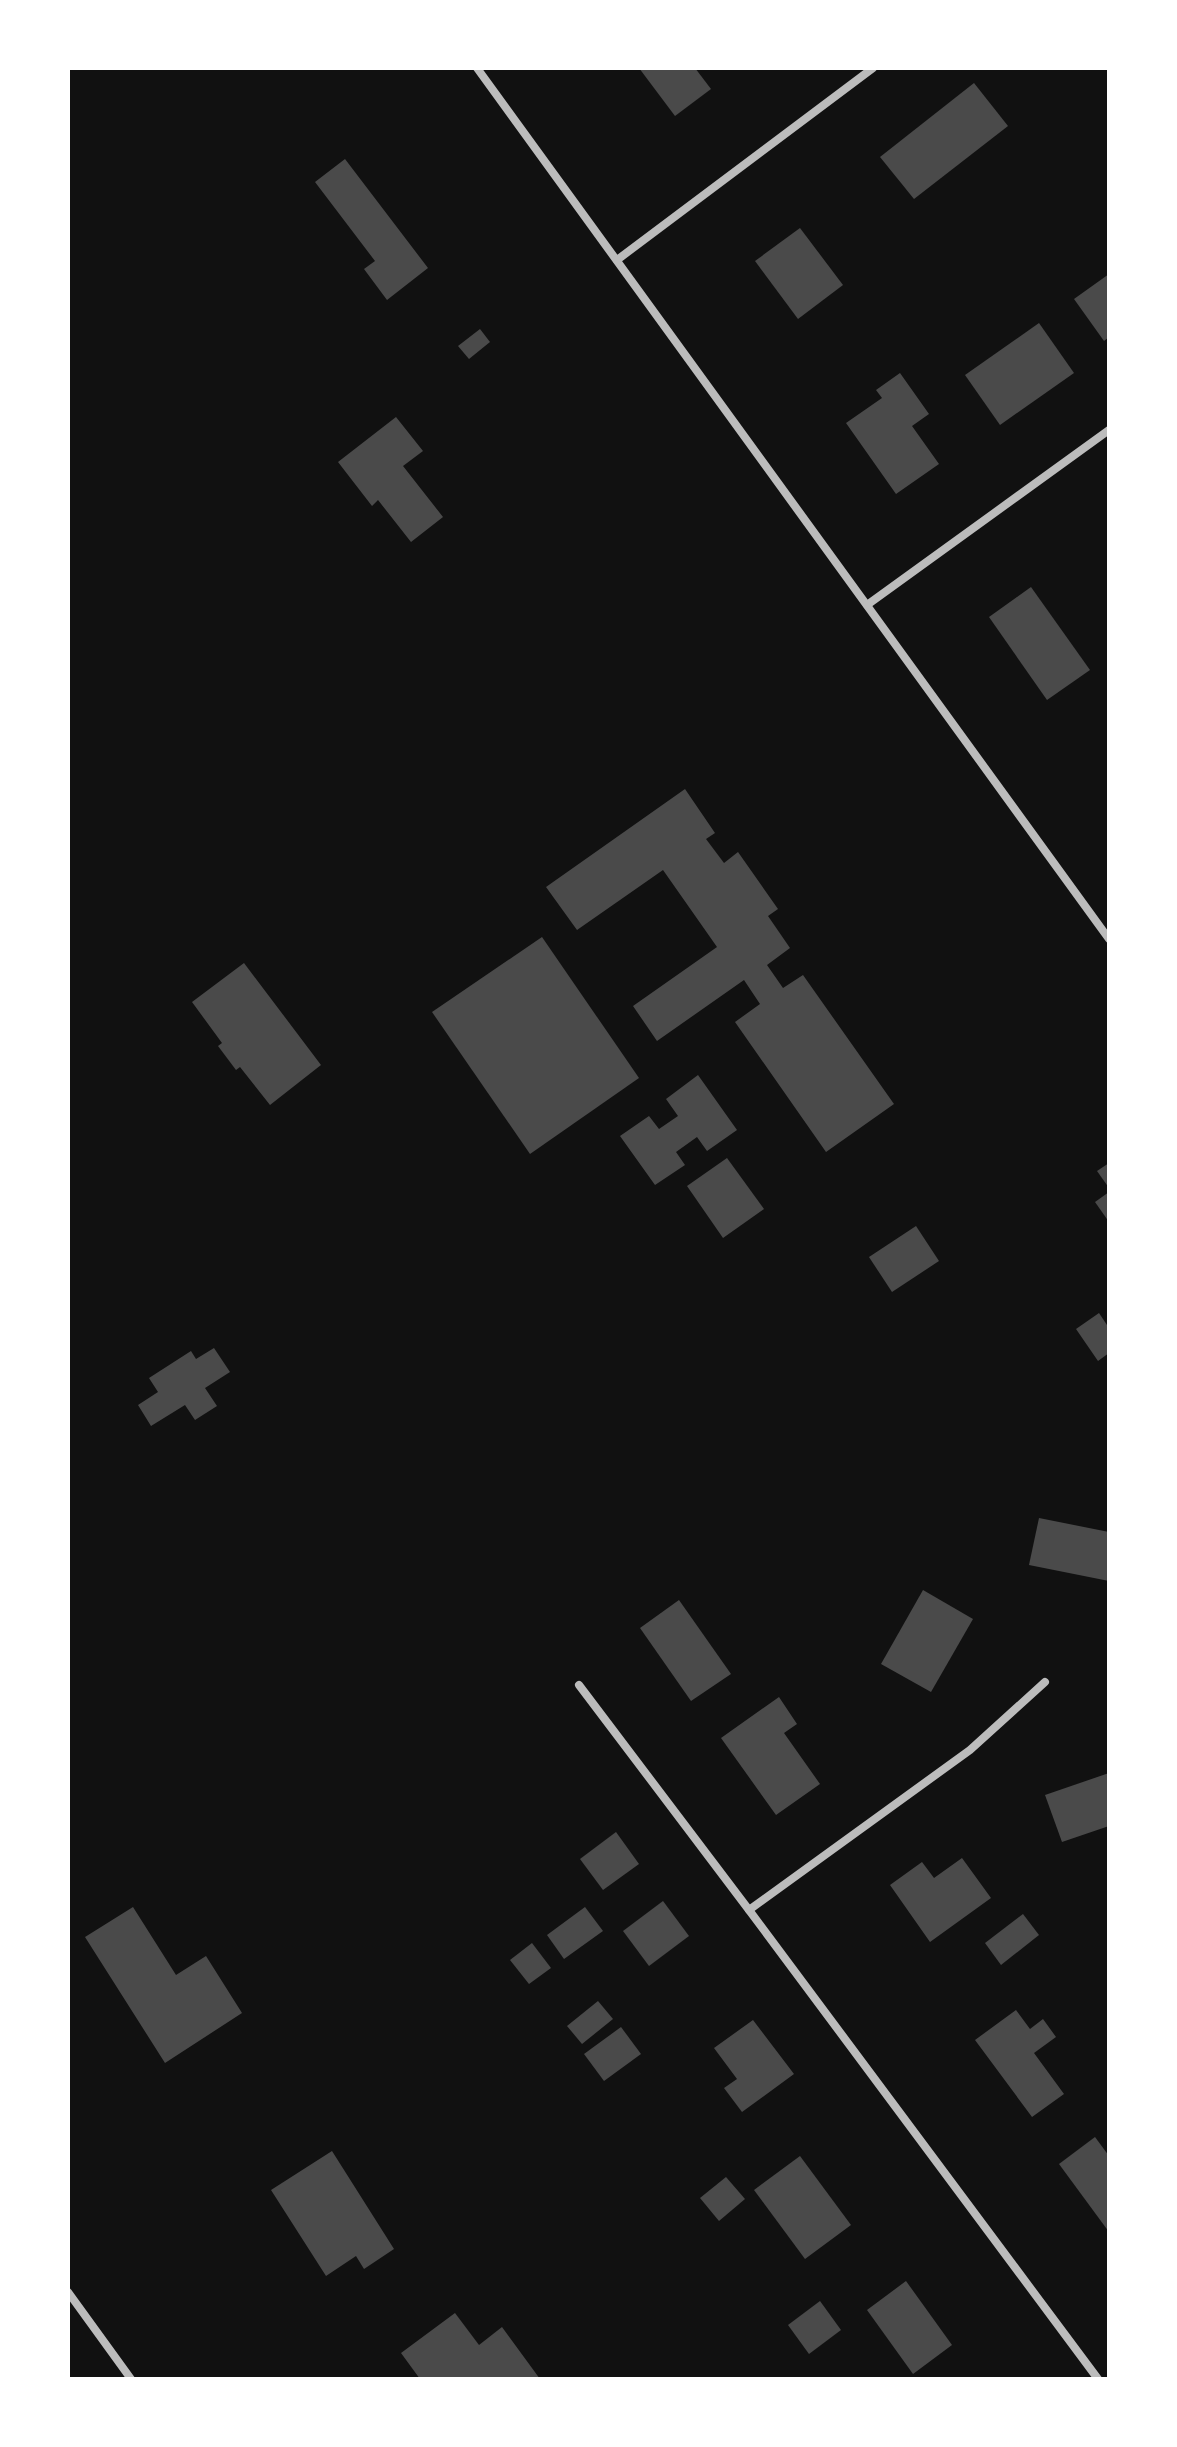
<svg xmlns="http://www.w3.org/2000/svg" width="1177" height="2447" font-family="Spectral,serif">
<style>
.building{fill:#4a4a4a}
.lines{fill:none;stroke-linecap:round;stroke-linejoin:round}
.minor{stroke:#bcbcbc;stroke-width:8}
</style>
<rect width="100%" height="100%" fill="#111"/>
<g class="building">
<polygon points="639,68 695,68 711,89 675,116"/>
<polygon points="974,83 1008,126 914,199 880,157"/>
<polygon points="345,159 428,268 387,300 364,269 375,261 315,182"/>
<polygon points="800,228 843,285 798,319 755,261"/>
<polygon points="1109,274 1109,337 1104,341 1074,299"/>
<polygon points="1039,323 1074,373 1000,425 965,375"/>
<polygon points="480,329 490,342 469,359 458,346"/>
<polygon points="900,373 929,414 912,426 939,464 896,494 846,423 882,398 876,390"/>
<polygon points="396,417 423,451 403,466 443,517 411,542 378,500 372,506 338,462"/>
<polygon points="1031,587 1090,670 1047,700 989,617"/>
<polygon points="685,789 715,833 706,839 724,863 738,852 778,909 768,916 790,948 767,965 783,988 803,975 894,1104 826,1152 735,1022 760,1004 744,980 657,1041 633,1006 717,947 663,870 577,930 546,887"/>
<polygon points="542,937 639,1078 530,1154 432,1012"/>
<polygon points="244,963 321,1065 270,1105 240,1067 236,1070 218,1046 222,1043 192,1002"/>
<polygon points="698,1075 737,1130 707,1151 697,1137 676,1152 685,1165 655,1185 620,1136 649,1116 659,1129 678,1116 666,1099"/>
<polygon points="727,1158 764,1209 723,1238 687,1186"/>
<polygon points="1109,1163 1109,1188 1097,1171"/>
<polygon points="1109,1192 1109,1222 1095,1202"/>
<polygon points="916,1226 939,1261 892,1292 869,1257"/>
<polygon points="1099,1313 1109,1328 1109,1353 1098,1361 1076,1329"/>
<polygon points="214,1348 230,1372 205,1388 217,1406 195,1420 185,1405 151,1426 138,1405 158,1392 149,1378 191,1351 196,1359"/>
<polygon points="1039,1518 1109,1532 1109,1581 1029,1565"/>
<polygon points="923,1590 973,1619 931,1692 881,1664"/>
<polygon points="679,1600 731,1674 691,1701 640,1628"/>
<polygon points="779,1697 797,1724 784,1733 820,1784 776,1815 721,1738"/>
<polygon points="1109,1773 1109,1826 1062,1842 1045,1795"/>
<polygon points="616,1832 639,1864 603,1890 580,1859"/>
<polygon points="962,1858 991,1898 930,1942 890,1885 922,1862 934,1878"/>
<polygon points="663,1901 689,1936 649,1966 623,1931"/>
<polygon points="133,1907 176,1975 206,1956 242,2013 165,2063 85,1937"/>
<polygon points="585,1907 603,1931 564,1959 547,1935"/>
<polygon points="1023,1914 1039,1935 1001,1965 985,1943"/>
<polygon points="532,1943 551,1968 529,1984 510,1960"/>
<polygon points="598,2001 613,2019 582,2044 567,2026"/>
<polygon points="1016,2010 1030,2029 1043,2019 1056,2037 1034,2053 1064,2094 1032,2117 975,2040"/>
<polygon points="753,2020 794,2074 742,2112 724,2088 737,2079 714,2048"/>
<polygon points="621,2027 641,2054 604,2081 584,2054"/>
<polygon points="1095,2137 1109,2156 1109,2232 1059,2164"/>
<polygon points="332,2151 394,2249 364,2269 356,2256 326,2276 271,2190"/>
<polygon points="800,2156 851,2225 805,2259 754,2190"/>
<polygon points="726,2177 745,2199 719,2221 700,2198"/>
<polygon points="906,2281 952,2345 913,2374 867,2310"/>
<polygon points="820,2301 841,2330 809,2354 788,2325"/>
<polygon points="455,2313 479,2345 502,2327 540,2379 420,2379 401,2353"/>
</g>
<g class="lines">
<g class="minor">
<polyline points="477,68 1109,939"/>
<polyline points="617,260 873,68"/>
<polyline points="867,605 1109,430"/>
<polyline points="579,1685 749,1910 1098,2379"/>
<polyline points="749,1910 970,1750 1045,1682"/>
<polyline points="68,2292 131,2379"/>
</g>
</g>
<rect width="1177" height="2447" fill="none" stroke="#ffffff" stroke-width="140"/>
</svg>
